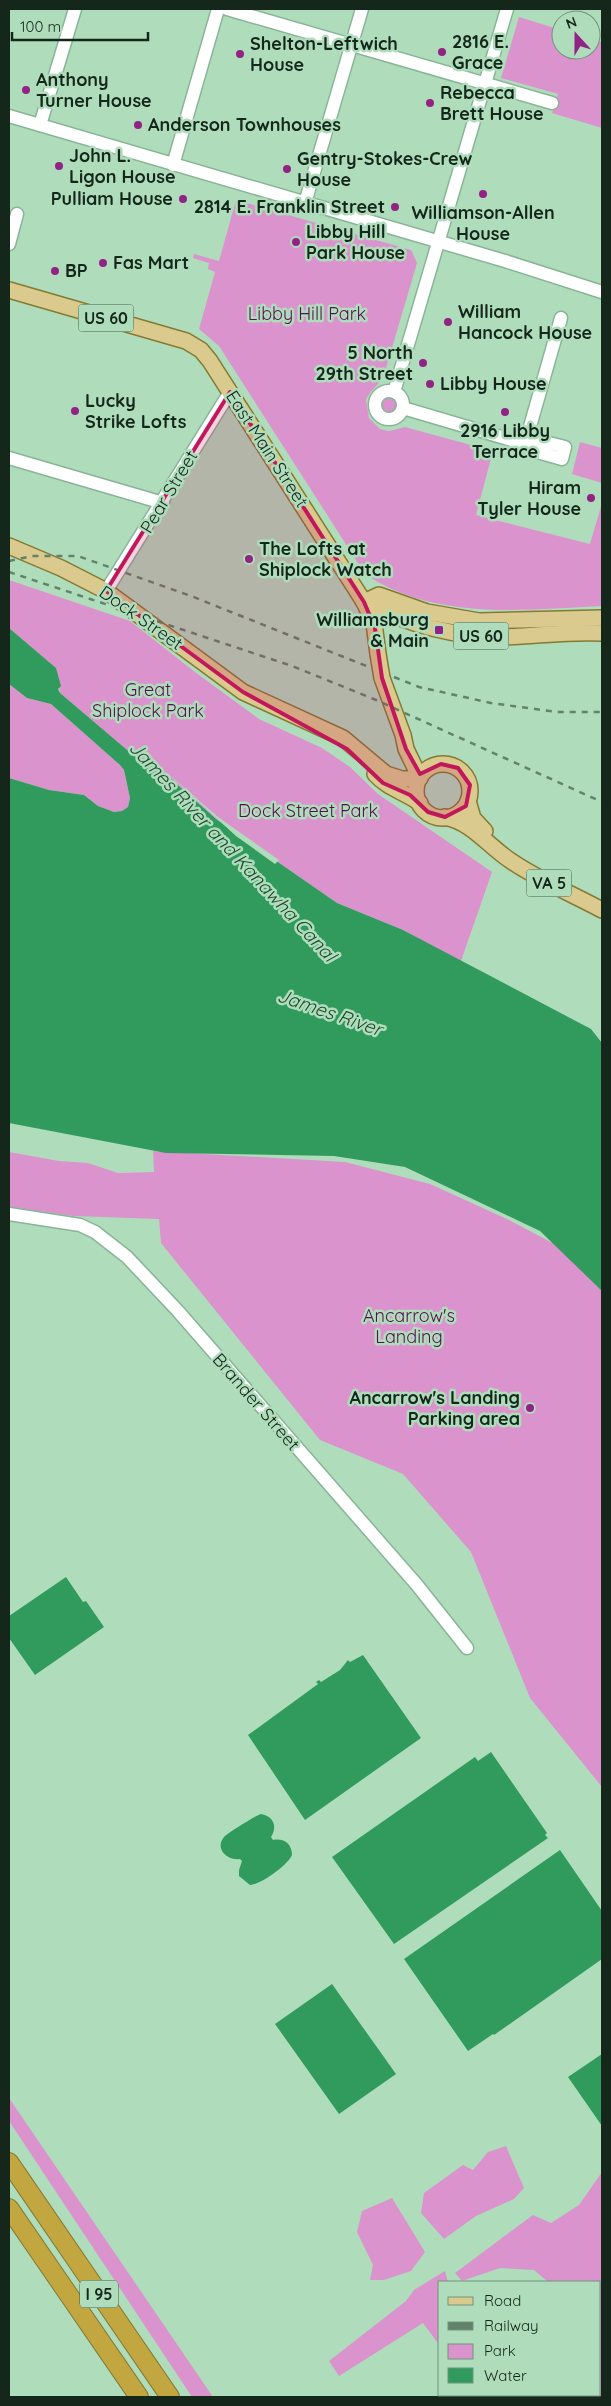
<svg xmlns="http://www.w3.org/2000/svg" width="611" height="2406" font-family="Quicksand,sans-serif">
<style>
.green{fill:#db93cd}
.water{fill:#319b5e}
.pier{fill:#afddbc}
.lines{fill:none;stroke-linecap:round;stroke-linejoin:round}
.minor-casing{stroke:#88b596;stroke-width:15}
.major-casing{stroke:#857a34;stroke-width:18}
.highway-casing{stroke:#857a34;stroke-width:20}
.minor{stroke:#fff;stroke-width:12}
.major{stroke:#daca8d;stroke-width:15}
.highway{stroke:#c2a741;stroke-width:18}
.rail{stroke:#62826b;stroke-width:2.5;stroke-dasharray:6 6;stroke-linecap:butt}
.major-bridge-casing{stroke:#857a34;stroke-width:18;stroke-linecap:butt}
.major-bridge{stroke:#daca8d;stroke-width:15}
.marked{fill:#c2185b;fill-opacity:0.2;stroke:#c2185b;stroke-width:4;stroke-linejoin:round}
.poi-dot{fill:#922384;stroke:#afddbc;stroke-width:2}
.labels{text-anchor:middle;stroke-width:5;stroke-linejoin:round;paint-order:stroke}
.shield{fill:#afddbc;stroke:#435e4b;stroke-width:1}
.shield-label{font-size:16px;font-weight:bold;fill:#15271b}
.poi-label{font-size:18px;font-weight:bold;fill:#15271b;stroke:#afddbc;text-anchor:start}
.park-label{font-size:18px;fill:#590d4f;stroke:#afddbc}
.street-label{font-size:18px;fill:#15271b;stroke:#afddbc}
.water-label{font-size:19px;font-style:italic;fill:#20492f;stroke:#afddbc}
</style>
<rect width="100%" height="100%" fill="#afddbc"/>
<g class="green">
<polygon points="519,17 561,30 561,50 591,50 591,39 602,42 602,128 552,113 558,94 501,78"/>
<path d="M236,200L411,250L417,263L384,375C380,385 370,389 366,400L369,418L380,429L389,431L405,427L493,451L476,515L590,544L602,503V606C523,610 435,621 365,574L219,346L199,329L215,272L208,269L209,263L193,258L194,254L219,261Z"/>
<circle cx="389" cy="405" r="8"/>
<polygon points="580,442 602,448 602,483 572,474"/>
<polygon points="9,580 130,621 195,672 259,719 322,748 350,767 378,794 492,872 461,961 403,930 337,903 216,819 162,771 133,755 60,693 56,668 9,628"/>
<polygon points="9,684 27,698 51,704 120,765 124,770 130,798 128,807 122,811 114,812 98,806 84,795 49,790 9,778"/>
<polygon points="153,1151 345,1162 430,1184 507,1219 577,1256 602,1284 602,1787 530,1698 471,1552 403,1474 320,1440 161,1243 159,1219 73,1216 9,1207 9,1152 59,1161 88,1163 118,1173 154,1172"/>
<polygon points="9,2098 213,2397 192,2397 9,2121"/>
<polygon points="506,2146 524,2188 514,2199 476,2216 444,2239 421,2213 424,2193 463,2165 473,2170 488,2152"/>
<polygon points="602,2172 602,2397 476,2397 475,2395 600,2395 600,2282 548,2282 534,2270 500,2268 462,2281 455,2273 533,2215 551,2223 579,2205"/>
<polygon points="392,2198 425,2252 411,2271 384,2280 370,2280 373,2265 357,2232 362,2211"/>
<polygon points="445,2271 448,2282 440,2282 440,2346 423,2323 339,2376 329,2361 406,2301 414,2290"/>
</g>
<g class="water">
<polygon points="9,628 56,668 61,686 58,689 60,693 133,755 162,771 216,819 337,903 403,930 591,1029 602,1043 602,1291 540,1231 405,1167 334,1156 166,1153 9,1123 9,778 49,790 84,795 98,806 114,812 122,811 128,807 130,798 124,770 120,765 51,704 27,698 9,684"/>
<polygon points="66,1577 83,1602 86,1601 104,1627 35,1675 9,1638 9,1616"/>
<polygon points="363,1655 421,1738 305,1820 248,1735 318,1684 316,1682 319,1680 321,1682 340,1670 348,1660 350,1662"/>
<polygon points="491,1752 547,1833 545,1835 548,1838 394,1944 332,1857 475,1757 478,1761"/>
<path d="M261,1814C273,1816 278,1826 271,1837L273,1840C284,1838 292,1844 292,1855C288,1865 260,1885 250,1885L239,1876V1870L242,1861L240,1859C228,1861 214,1849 224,1837C226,1834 258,1814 261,1814Z"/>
<polygon points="560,1850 602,1911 602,1959 494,2035 493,2034 468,2051 404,1959"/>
<polygon points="332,1984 396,2074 339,2114 275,2024"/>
<polygon points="602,2054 602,2126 568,2077"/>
</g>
<polygon class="pier" points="159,766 218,817 279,860 275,864 236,836"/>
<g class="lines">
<g class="minor-casing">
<g id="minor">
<polyline points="227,9 552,103"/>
<polyline points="9,116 505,261 602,292"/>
<polyline points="40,125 75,9"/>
<polyline points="173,165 218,9"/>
<polyline points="305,203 362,9"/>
<polyline points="9,244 17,214"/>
<circle cx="389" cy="405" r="14"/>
<polyline points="394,392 507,9"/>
<polyline points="403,408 525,444 530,450 562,459 565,447 533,439 525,444"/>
<polyline points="525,444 561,318"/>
<polyline points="9,458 163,503"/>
<polyline points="106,591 230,392"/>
<polyline points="9,1214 80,1225 95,1232 127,1257 177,1310 417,1585 467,1648"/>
</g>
</g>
<g class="major-casing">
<g id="major">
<polyline points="9,290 186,341 201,350 210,361 364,602 374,623 378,654"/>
<polyline points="9,546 61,568 106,591 243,692 343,738 386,774 402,779 419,779"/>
<path d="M364,602C407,624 455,637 503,637C537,636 569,631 602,633"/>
<polyline points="364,602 379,595 427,612 479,621 602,618"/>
<polyline points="382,678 403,735 406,749 420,778"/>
<circle cx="443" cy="791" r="27"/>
<path d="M375,774C387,788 405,792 420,803"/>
<polyline points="468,801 473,818 485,831"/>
<path d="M445,817C473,823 488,846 511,861C539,880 572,894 602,910"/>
</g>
</g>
<g class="highway-casing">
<g id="highway">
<polyline points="9,2162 170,2397"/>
<polyline points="9,2208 139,2397"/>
</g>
</g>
<use href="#minor" class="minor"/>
<use href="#major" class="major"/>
<use href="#highway" class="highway"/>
<g class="rail">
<polyline points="9,561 32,556 78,556 191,596 419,687 491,703 557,712 602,712"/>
<polyline points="9,572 292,666 376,700 602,802"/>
</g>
<g class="major-bridge-casing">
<polyline id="major-bridge" points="378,654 382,678"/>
</g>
<use href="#major-bridge" class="major-bridge"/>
</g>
<path class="marked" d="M230,392L364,602L375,628L382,678L406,749L420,774L441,764L458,768L470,785L466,806L445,817L428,812L410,795L383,783L347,749L243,692L106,591Z"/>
<g class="poi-dot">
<circle cx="442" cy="52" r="5"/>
<circle cx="240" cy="54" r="5"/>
<circle cx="26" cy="90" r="5"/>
<circle cx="430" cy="103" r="5"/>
<circle cx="138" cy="125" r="5"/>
<circle cx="59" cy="166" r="5"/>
<circle cx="287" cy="169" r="5"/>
<circle cx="483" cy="194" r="5"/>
<circle cx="183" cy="199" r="5"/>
<circle cx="395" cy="207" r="5"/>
<circle cx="296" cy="242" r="5"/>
<circle cx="103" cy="263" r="5"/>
<circle cx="55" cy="271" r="5"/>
<circle cx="448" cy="322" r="5"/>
<circle cx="423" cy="363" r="5"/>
<circle cx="430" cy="384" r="5"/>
<circle cx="75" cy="411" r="5"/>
<circle cx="505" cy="412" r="5"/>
<circle cx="591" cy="498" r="5"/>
<circle cx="249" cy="559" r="5"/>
<rect x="434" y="625" width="10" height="10" rx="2.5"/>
<circle cx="530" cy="1408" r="5"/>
</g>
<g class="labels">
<g class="shield">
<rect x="78.5" y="304.5" width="55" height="27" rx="4"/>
<rect x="453.5" y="622.5" width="55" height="27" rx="4"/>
<rect x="526.5" y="869.5" width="45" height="27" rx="4"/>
<rect x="80" y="2280.5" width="38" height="27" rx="4"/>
</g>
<g class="shield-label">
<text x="106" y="324">US 60</text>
<text x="481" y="642">US 60</text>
<text x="549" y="889">VA 5</text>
<text x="99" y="2300">I 95</text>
</g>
<g class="poi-label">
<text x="452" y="48">2816 E.<tspan x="452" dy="21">Grace</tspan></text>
<text x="250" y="50">Shelton-Leftwich<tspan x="250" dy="21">House</tspan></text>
<text x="36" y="86">Anthony<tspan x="36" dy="21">Turner House</tspan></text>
<text x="440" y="99">Rebecca<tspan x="440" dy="21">Brett House</tspan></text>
<text x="148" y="131">Anderson Townhouses</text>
<text x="69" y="162">John L.<tspan x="69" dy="21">Ligon House</tspan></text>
<text x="297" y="165">Gentry-Stokes-Crew<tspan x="297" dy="21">House</tspan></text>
<text x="173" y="205" text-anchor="end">Pulliam House</text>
<text x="385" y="213" text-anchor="end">2814 E. Franklin Street</text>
<text x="483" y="219" text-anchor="middle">Williamson-Allen<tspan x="483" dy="21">House</tspan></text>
<text x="306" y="238">Libby Hill<tspan x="306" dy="21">Park House</tspan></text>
<text x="113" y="269">Fas Mart</text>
<text x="65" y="277">BP</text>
<text x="458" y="318">William<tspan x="458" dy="21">Hancock House</tspan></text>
<text x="413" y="359" text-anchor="end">5 North<tspan x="413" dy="21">29th Street</tspan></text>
<text x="440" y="390">Libby House</text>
<text x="85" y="407">Lucky<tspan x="85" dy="21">Strike Lofts</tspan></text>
<text x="505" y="437" text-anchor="middle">2916 Libby<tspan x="505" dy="21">Terrace</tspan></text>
<text x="581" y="494" text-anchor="end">Hiram<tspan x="581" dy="21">Tyler House</tspan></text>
<text x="259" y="555">The Lofts at<tspan x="259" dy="21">Shiplock Watch</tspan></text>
<text x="429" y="626" text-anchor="end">Williamsburg<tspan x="429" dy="21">&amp; Main</tspan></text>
<text x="520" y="1404" text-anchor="end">Ancarrow's Landing<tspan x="520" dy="21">Parking area</tspan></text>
</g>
<g class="park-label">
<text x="307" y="320">Libby Hill Park</text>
<text x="148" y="696">Great<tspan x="148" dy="21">Shiplock Park</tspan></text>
<text x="308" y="817">Dock Street Park</text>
<text x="409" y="1322">Ancarrow's<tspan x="409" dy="21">Landing</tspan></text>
</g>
<g class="street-label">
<text transform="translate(267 449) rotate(57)" y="6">East Main Street</text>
<text transform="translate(169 492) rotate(-59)" y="6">Pear Street</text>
<text transform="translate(141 618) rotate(35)" y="6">Dock Street</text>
<text transform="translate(256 1402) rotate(49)" y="6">Brander Street</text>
</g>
<g class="water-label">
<text transform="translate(233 851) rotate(47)" y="7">James River and Kanawha Canal</text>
<text transform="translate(330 1012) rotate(19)" y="7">James River</text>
</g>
</g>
<rect width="611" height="2406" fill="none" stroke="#15271b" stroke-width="20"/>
<rect x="438" y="2281" width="162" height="115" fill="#afddbc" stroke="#71947c"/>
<rect x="448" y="2297" width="25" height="8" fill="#daca8d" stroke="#71947c"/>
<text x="484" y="2306" font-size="15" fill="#15271b">Road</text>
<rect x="448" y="2322" width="25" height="8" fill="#62826b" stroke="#71947c"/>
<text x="484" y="2331" font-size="15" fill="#15271b">Railway</text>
<rect x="448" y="2344" width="25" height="15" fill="#db93cd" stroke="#71947c"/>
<text x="484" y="2356" font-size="15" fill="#15271b">Park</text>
<rect x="448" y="2368" width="25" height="15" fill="#319b5e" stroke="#71947c"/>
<text x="484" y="2381" font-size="15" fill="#15271b">Water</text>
<g transform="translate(576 35) rotate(339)"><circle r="24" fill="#afddbc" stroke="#71947c"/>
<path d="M0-4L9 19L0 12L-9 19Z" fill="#922384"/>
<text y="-8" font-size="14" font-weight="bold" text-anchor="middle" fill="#15271b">N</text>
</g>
<path d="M12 32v8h136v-8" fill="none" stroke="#15271b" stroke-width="2.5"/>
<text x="20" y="32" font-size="15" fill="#15271b" stroke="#afddbc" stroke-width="4" paint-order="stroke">100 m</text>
</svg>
